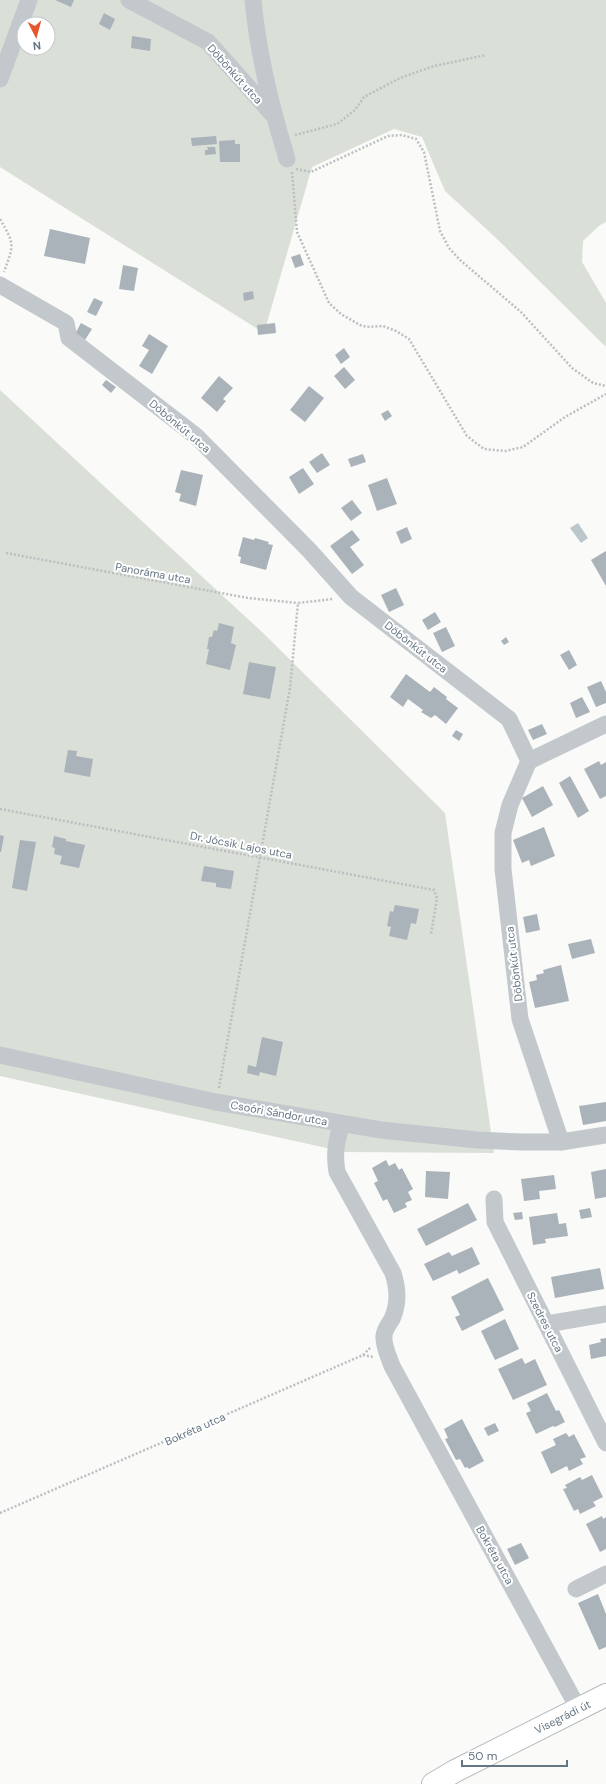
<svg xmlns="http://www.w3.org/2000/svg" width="606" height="1784" font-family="'DM Sans',sans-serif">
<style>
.green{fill:#dadfd7;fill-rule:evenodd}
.water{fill:#bbc7cb}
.building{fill:#aab3b9}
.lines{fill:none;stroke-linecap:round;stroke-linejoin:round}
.primary-casing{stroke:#b5babe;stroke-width:24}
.path{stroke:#bbbfc2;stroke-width:2.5;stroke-dasharray:2 2;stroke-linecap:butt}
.street{stroke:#c3c8cc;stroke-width:17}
.primary{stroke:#fff;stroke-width:22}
.labels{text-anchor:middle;stroke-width:4;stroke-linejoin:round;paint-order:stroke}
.street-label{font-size:11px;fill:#657683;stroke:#fff}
</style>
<rect width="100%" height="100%" fill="#fafaf8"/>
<g class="green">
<path d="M0,0H606V222L600,225L583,241L582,262L606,303V345L605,346L495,237L445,191L422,137L394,129L312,167L264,333L0,167ZM24,24H48V48H24Z"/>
<polygon points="0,390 262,632 445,813 494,1153 345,1152 0,1076"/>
</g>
<polygon class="water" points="578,523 588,538 581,543 570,528"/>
<g class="building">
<polygon points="55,0 74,0 71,7"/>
<polygon points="104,13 115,19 110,30 99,24"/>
<polygon points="132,36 151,39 150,51 131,48"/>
<polygon points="216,136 217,144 192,146 191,138"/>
<polygon points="235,140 235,144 240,144 240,162 220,162 219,141"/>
<polygon points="207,147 215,147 216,154 205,155 205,150 208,150"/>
<polygon points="50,229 90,238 85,264 44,256"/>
<polygon points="300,254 304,265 295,268 291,257"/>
<polygon points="123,265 138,268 134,291 119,289"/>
<polygon points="253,291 254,299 244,301 243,293"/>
<polygon points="94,298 103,302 96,316 87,312"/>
<polygon points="81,323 92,329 85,340 75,334"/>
<polygon points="275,323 276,333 258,335 257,325"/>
<polygon points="149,334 168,346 152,374 139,366 149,350 142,346"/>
<polygon points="344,348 350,357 341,364 335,355"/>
<polygon points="344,367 355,380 345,389 334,376"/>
<polygon points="219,376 233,388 223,399 226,401 217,412 201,398"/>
<polygon points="106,380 116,387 111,393 102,385"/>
<polygon points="309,386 324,398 305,422 290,410"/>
<polygon points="388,410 392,416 385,421 381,414"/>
<polygon points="322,453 330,465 317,473 309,462"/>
<polygon points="363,454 366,462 351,467 348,459"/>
<polygon points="303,468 314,484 299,494 289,477"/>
<polygon points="181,470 203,475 196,506 179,501 181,494 175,492"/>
<polygon points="387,478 397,504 377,511 368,485"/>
<polygon points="352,500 362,513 351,521 341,508"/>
<polygon points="407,527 412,539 401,544 396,532"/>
<polygon points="352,530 360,540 350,547 364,565 352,574 330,546"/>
<polygon points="243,537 254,540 255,538 269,542 268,544 273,545 266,570 240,563 241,557 238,556"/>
<polygon points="606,551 606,586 591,560"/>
<polygon points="396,588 404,605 389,612 381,595"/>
<polygon points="435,612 441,622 428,630 422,620"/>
<polygon points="219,623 234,627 231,643 236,645 230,670 206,664 209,649 207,649 209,637 212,637 214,630 217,631"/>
<polygon points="446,627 455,646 442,652 433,633"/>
<polygon points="506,637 509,642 504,645 501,641"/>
<polygon points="569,650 577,665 569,670 560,655"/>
<polygon points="249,662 276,667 270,699 243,694"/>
<polygon points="406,674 430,692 434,687 447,697 446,699 458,708 446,724 435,715 431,718 421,712 423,710 408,699 403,707 390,697"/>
<polygon points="601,681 606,692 606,703 596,707 587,687"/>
<polygon points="582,697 590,712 576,718 570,703"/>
<polygon points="542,724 547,734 533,740 528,730"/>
<polygon points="456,730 463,734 459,741 452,736"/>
<polygon points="68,750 77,751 76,756 93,759 90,777 64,772"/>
<polygon points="599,761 601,765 606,762 606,796 600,799 584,769"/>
<polygon points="570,776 589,811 578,818 559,783"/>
<polygon points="543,786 553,805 532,817 522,798"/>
<polygon points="544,827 555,856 531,866 529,860 522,863 513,840"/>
<polygon points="0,835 4,836 1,852 0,852"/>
<polygon points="54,836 66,839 66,841 85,845 79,868 60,864 62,856 54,854 55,848 52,847"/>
<polygon points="20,840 36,842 27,891 12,888"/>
<polygon points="204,866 234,871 231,889 216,887 216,883 201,881"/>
<polygon points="395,905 419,909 416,924 411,923 407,940 389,936 391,927 387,926 390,911 393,912"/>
<polygon points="537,914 540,930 526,933 523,917"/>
<polygon points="591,939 595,953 572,959 568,944"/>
<polygon points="561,965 569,1001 535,1008 529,982 537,980 536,975 544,973 543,970"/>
<polygon points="262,1037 283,1042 276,1076 260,1072 259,1076 247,1073 248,1065 256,1067"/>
<polygon points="606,1102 606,1121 583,1125 579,1106"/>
<polygon points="386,1160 389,1166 395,1163 399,1170 402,1168 413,1189 408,1192 412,1200 405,1203 407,1207 394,1213 387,1199 383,1201 374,1183 378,1181 372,1168"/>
<polygon points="606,1169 606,1197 595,1199 591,1172"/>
<polygon points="426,1171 450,1172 448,1199 425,1197"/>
<polygon points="554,1175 556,1189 539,1191 540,1199 524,1201 521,1179"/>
<polygon points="468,1203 477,1220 426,1246 417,1229"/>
<polygon points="590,1208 592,1217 581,1219 579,1210"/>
<polygon points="522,1212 523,1219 515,1220 513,1213"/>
<polygon points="557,1213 559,1224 566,1223 568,1236 545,1239 546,1243 533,1245 529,1217"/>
<polygon points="472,1247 480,1264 459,1274 457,1270 433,1281 424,1264 449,1252 452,1256"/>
<polygon points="600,1268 604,1289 555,1298 551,1277"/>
<polygon points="488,1278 504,1310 462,1331 455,1317 460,1315 451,1297"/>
<polygon points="505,1319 519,1349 495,1360 481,1331"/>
<polygon points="606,1338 606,1356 591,1359 589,1345 601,1342 600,1339"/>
<polygon points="522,1358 525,1364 535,1359 547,1385 513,1400 498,1369"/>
<polygon points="547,1393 556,1411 559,1410 565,1422 555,1427 553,1426 536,1434 526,1413 531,1411 527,1403"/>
<polygon points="462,1419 484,1461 469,1469 467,1467 465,1468 460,1459 456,1460 445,1439 448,1438 444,1429"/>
<polygon points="495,1423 499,1431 488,1436 484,1428"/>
<polygon points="566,1433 569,1437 574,1434 586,1457 580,1459 583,1464 569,1471 567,1466 551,1474 541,1452 556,1445 553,1439"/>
<polygon points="592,1475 603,1497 593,1502 596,1506 580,1514 578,1509 574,1511 563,1489 567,1488 565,1485 580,1477 582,1480"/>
<polygon points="602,1516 603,1519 606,1517 606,1549 600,1552 586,1524"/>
<polygon points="521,1543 529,1558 515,1565 507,1549"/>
<polygon points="598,1594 606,1614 606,1647 599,1650 578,1603"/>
</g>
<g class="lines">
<g class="primary-casing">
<g id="primary">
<path id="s1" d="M433,1784L455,1771L606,1695"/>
</g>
</g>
<g class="path">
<polyline points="295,135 337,124 355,110 364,97 400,78 434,66 486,55"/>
<polyline points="296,169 311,172 388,136 402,135 416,139 424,152 440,231 449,248 460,260 521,312 572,368 593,383 606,386"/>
<polyline points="292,172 297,232 329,303 341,314 360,325 367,327 383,326 396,331 409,339 467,436 484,449 505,451 523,447 565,417 606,394"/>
<path d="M0,219C15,245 14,244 4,272"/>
<polyline points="6,553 248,598 298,603"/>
<polyline points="0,809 434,890 437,898 431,934"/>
<polyline points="219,1088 290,688 298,603 333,599"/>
<polyline points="363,1355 373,1357"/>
<polyline points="0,1513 363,1355 370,1348"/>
</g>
<g class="street">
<polyline points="129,0 208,42 275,117"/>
<path d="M253,0C258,54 271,107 287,159"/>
<polyline points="0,79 29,0"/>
<polyline points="0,285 66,323 69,338 196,436 309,550 351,597 509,719 529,761 510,805 503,833 503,869 520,1019 561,1142"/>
<polyline points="529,761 606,724"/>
<polyline points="0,1055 216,1102 381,1130 477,1140 521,1142 561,1142 606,1135"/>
<path d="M342,1124C336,1141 334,1154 337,1172L393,1273C398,1289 399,1303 392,1319C389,1324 384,1330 384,1336C383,1346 389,1357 392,1366L578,1708"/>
<polyline points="494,1199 495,1222 606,1443"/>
<polyline points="547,1324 606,1314"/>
<polyline points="576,1589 606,1574"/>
</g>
<use href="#primary" class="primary"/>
</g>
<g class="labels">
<g class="street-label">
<text transform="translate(235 74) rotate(48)" y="4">Döbönkút utca</text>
<text transform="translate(180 426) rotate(40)" y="4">Döbönkút utca</text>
<text transform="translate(153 573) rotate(10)" y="4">Panoráma utca</text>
<text transform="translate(416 647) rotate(38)" y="4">Döbönkút utca</text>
<text transform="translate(241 845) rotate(11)" y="4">Dr. Jócsik Lajos utca</text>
<text transform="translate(514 964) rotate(-97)" y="4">Döbönkút utca</text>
<text transform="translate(279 1113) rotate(10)" y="4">Csoóri Sándor utca</text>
<text transform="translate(545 1322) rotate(63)" y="4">Szedres utca</text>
<text transform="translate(195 1429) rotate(-24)" y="4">Bokréta utca</text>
<text transform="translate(495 1555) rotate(61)" y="4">Bokréta utca</text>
<text dy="4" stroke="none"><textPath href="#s1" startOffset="146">Visegrádi út</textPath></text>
</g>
</g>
<g transform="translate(36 36) rotate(174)"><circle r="19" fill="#ffffff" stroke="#c1c8cd"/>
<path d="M0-3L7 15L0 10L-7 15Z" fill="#e4572e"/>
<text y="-6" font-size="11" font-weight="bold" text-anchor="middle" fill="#657683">N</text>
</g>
<path d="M462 1760v6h105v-6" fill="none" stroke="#657683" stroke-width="2"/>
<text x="468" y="1760" font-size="12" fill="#657683" stroke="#ffffff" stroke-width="3" paint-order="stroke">50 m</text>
</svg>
